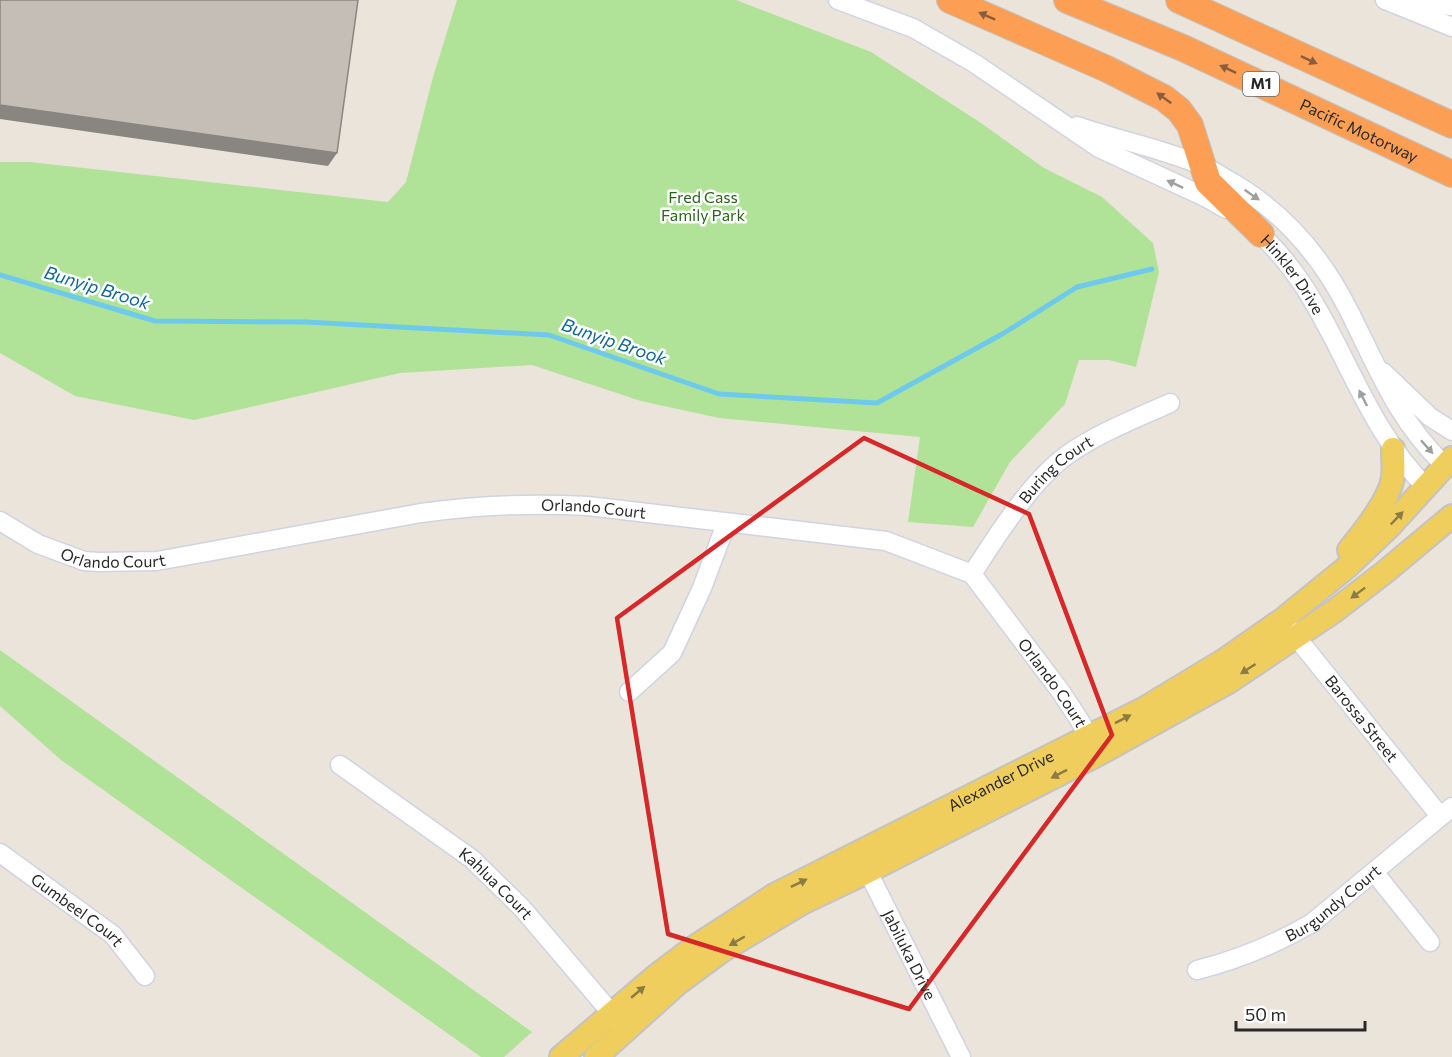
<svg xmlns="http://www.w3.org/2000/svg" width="1452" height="1057" font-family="Commissioner,sans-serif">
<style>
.green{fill:#b0e298}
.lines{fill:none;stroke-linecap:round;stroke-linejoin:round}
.stream{stroke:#6ecaed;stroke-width:5}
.minor-casing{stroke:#d0d3e2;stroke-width:21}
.major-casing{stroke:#c3c3c3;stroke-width:26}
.highway-casing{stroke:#c3c3c3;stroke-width:28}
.minor{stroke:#fff;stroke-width:18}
.major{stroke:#efce5d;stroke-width:22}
.highway{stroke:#fc9f55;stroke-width:26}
.shaded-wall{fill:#898580}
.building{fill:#c4beb7;stroke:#898580;stroke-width:1.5}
.oneway{fill:#885e3d}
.oneway2{fill:#9f9f9f}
.oneway3{fill:#8c7c43}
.marked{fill:none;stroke:#d62828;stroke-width:4.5;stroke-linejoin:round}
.labels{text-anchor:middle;stroke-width:5;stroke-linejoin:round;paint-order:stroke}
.shield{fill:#fff;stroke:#696969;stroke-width:1.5}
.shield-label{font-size:15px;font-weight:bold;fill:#292929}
.street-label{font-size:16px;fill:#292929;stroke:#fff}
.park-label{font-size:16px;fill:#29651a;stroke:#fff}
.water-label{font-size:18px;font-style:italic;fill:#0f6797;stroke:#fff}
</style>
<rect width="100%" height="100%" fill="#ebe4db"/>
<g class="green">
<polygon points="457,0 736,0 871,52 981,123 1044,168 1102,197 1153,243 1159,272 1136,367 1109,360 1079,360 1065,404 1010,462 973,527 908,522 920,437 719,418 641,401 532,365 400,373 194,420 75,396 0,353 0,162 30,162 388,202 406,182 433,77"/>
<polygon points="0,650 532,1032 504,1057 481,1057 61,760 0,706"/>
</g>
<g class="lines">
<polyline class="stream" points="0,275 155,321 306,322 549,335 719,394 877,403 1004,333 1077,287 1152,269"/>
<g class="minor-casing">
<g id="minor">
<polyline points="838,0 913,28 974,63 1099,148 1205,197 1226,209"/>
<polyline points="1385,0 1452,27"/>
<polyline points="1403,1 1452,6"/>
<path d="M1077,126C1117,140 1159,148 1198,164C1208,167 1217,173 1226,179C1281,209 1320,254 1348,309C1378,368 1396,418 1445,466"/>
<path id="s1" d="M1251,226C1335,295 1350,412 1426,487"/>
<polyline points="1383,372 1430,417 1452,431"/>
<path id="s2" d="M0,521L38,544L84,561L99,562L157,561L421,513C477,505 532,503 588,506L886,541L972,574L1061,692L1080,721L1094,748"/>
<path id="s3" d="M972,574C997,536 1030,482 1067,455C1098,433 1135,419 1170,403"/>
<path id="s4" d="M1289,628L1440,816"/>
<polyline points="629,692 672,653 702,588 726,524"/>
<path id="s5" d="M340,765L472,859L522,908L619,1022"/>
<path id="s6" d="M0,853L113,935L145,976"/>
<path id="s7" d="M862,860L961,1057"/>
<polyline points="1374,872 1430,942"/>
<path id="s8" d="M1197,970C1237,960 1276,944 1312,923L1452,807"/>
</g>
</g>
<g class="major-casing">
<g id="major">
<path d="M1349,550C1363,533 1390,499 1393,477C1394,468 1393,458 1393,449"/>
<path id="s9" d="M561,1057L657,975L690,950L776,894L1145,708L1226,659L1282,620L1347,567L1390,526L1452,458"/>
<polyline points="596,1057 677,984 723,950 802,903 867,872 1097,755 1227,683 1333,612 1385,572 1452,516"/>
</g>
</g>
<g class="highway-casing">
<g id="highway">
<polyline points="950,0 1107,69 1164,98 1179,110 1190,125 1208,182 1261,234"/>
<path id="s10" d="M1067,0L1183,48L1452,174"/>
<polyline points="1179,0 1452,125"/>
</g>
</g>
<use href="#minor" class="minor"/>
<use href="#major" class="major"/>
<use href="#highway" class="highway"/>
</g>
<polygon class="shaded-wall" points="0,105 337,153 328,166 0,119"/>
<polygon class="building" points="0,0 358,0 337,153 0,105"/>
<defs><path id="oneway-solid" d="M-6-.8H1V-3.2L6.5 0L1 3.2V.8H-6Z" transform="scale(1.5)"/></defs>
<g class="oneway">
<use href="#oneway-solid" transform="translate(987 16) rotate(-156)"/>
<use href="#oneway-solid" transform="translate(1309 60) rotate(25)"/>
<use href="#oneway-solid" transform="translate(1228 69) rotate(-155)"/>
<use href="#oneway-solid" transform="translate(1164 98) rotate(-144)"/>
</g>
<g class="oneway2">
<use href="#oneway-solid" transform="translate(1175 184) rotate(-155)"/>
<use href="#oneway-solid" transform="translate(1252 195) rotate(35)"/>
<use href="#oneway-solid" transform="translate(1363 398) rotate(-117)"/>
<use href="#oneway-solid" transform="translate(1427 447) rotate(48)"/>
</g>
<g class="oneway3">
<use href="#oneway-solid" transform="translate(1397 518) rotate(-46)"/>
<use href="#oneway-solid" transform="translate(1358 593) rotate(143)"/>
<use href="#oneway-solid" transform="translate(1248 669) rotate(147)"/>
<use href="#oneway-solid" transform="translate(1123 719) rotate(-27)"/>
<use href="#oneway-solid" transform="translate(1059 774) rotate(153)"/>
<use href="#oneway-solid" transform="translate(799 883) rotate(-26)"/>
<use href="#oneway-solid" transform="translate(737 941) rotate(150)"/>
<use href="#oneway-solid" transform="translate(638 992) rotate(-40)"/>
</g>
<path class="marked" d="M864,438L1029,514L1112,735L909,1009L668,934L617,618Z"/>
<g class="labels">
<rect class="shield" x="1243" y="72" width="36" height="24" rx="4.5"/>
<g class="shield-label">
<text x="1261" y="89">M1</text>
</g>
<g class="street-label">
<text dy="6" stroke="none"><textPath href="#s10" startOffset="320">Pacific Motorway</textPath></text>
<text dy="6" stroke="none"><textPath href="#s1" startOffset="64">Hinkler Drive</textPath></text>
<text dy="6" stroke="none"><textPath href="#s3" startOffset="135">Buring Court</textPath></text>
<text dy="6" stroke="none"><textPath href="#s2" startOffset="608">Orlando Court</textPath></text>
<text dy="6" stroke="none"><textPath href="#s2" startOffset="122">Orlando Court</textPath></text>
<text dy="6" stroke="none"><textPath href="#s2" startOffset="1130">Orlando Court</textPath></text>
<text dy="6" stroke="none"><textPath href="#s4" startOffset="116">Barossa Street</textPath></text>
<text dy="6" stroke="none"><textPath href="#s9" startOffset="522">Alexander Drive</textPath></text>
<text dy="6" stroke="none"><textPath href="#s5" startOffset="196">Kahlua Court</textPath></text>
<text dy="6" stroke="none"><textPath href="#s8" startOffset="153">Burgundy Court</textPath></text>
<text dy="6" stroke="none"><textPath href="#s6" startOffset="96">Gumbeel Court</textPath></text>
<text dy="6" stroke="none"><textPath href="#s7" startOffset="106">Jabiluka Drive</textPath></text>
</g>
<g class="park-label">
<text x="703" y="203">Fred Cass<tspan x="703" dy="18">Family Park</tspan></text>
</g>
<g class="water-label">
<text transform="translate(97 288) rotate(17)" y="6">Bunyip Brook</text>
<text transform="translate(614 342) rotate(19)" y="6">Bunyip Brook</text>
</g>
</g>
<path d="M1236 1021v9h129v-9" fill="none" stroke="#292929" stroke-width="3"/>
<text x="1245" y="1021" font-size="18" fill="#292929" stroke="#ffffff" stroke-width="4.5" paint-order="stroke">50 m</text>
</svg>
